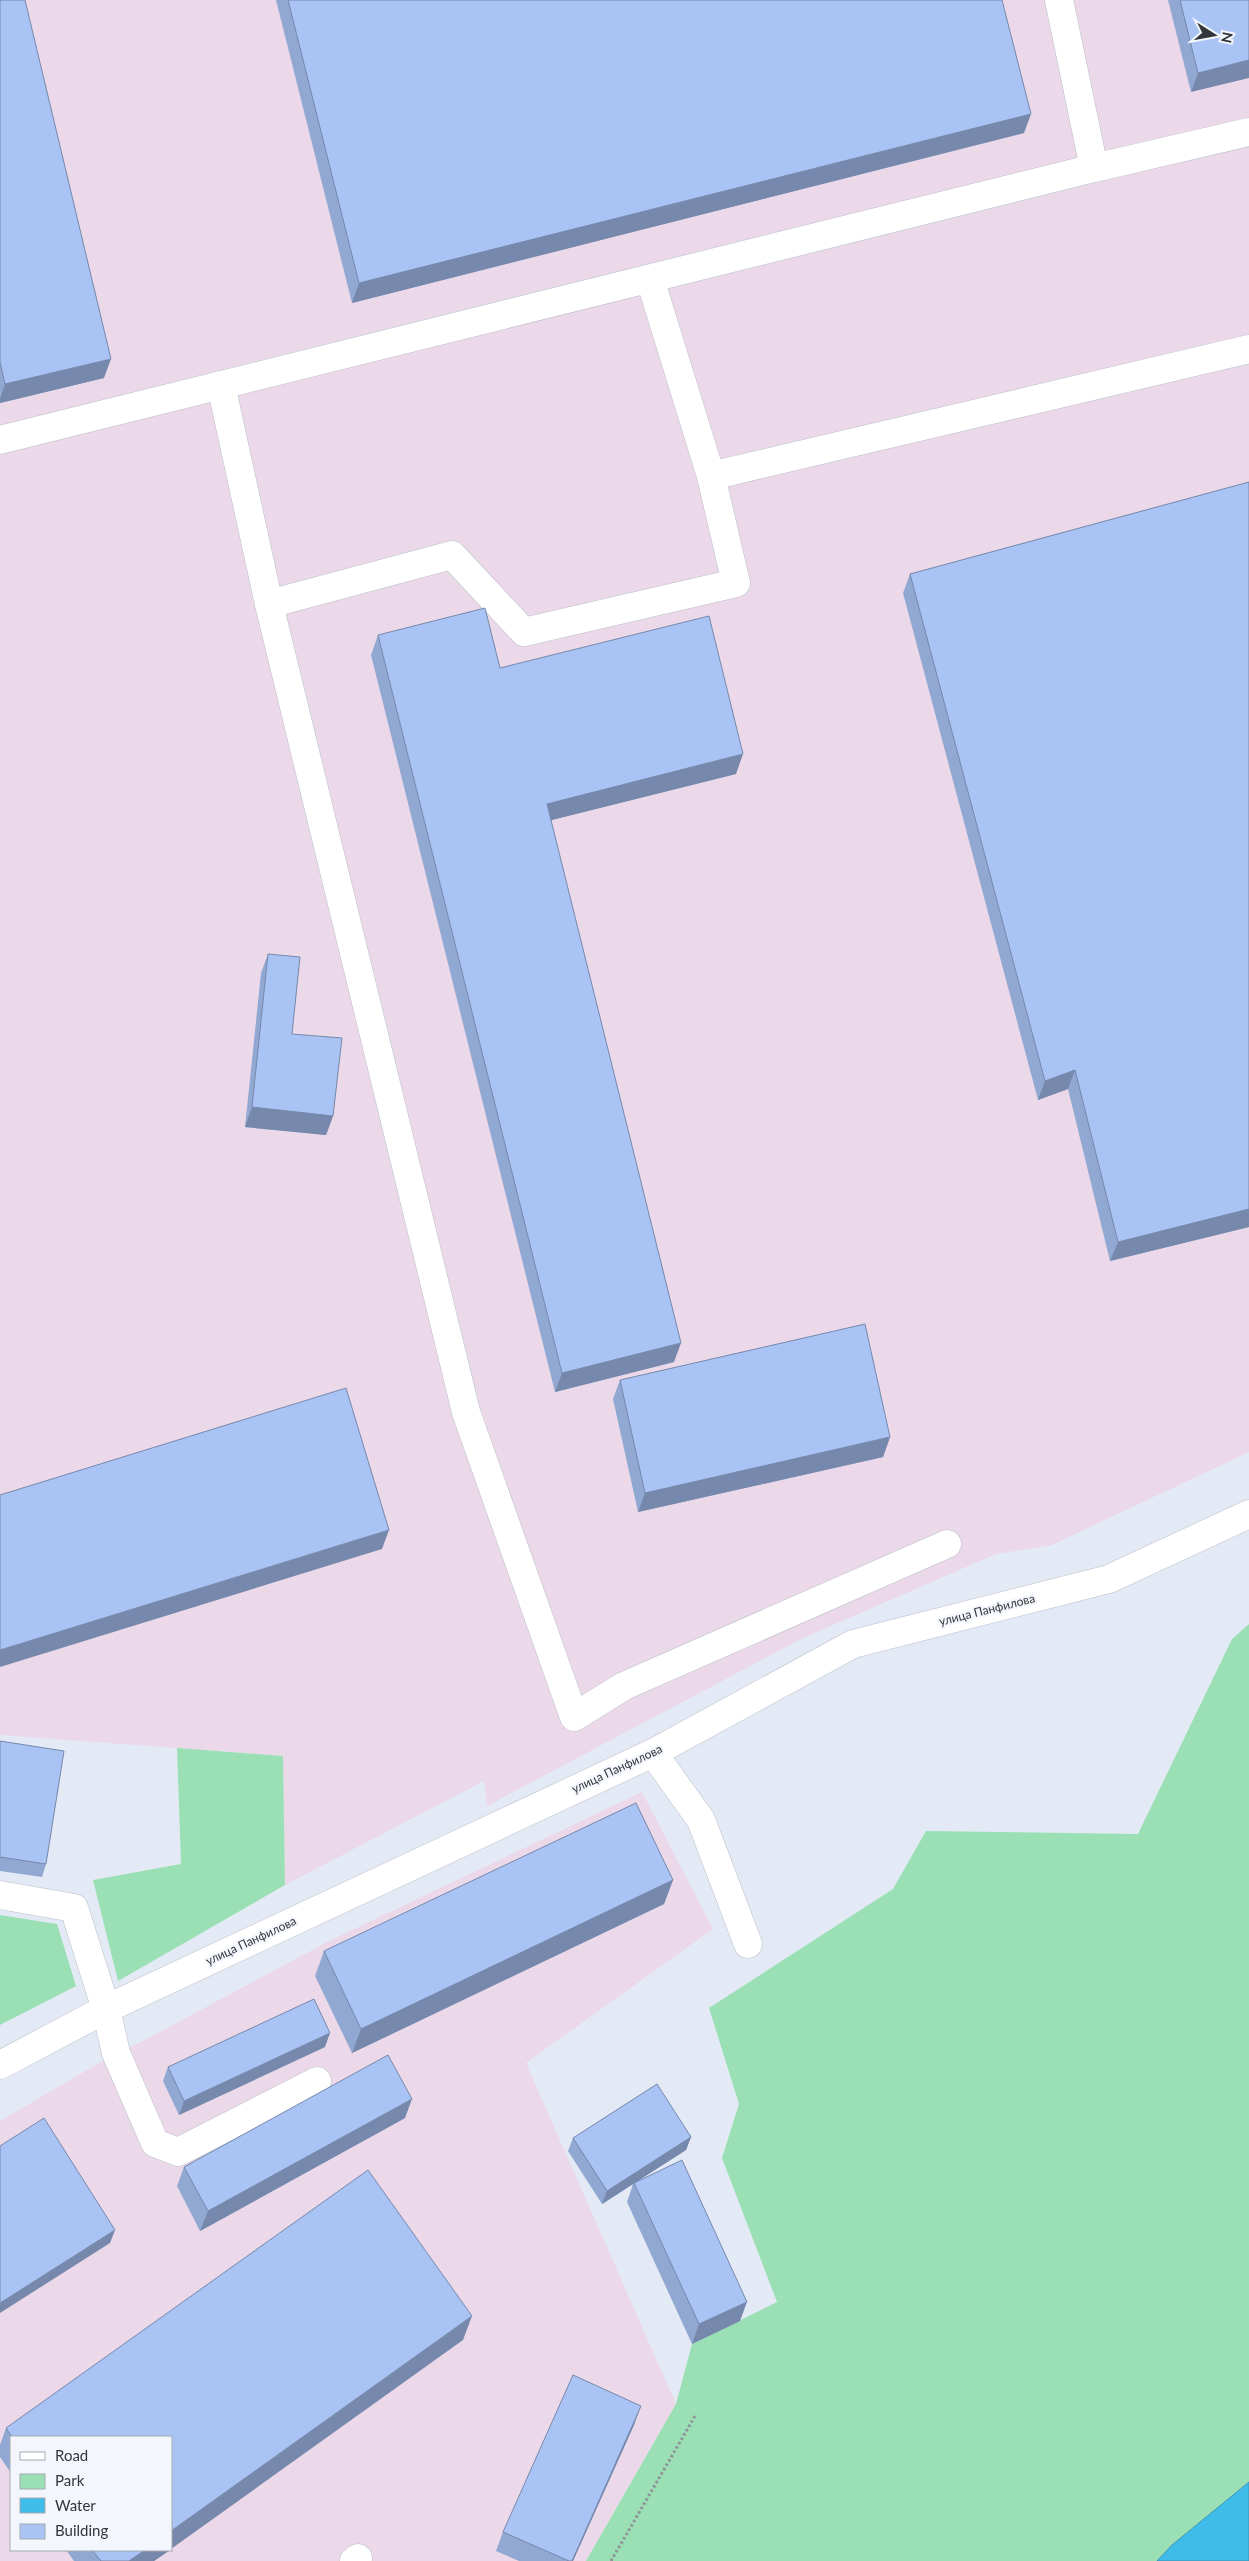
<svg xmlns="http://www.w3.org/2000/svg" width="1249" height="2561" font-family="Lato,sans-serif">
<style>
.industrial{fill:#ebd9e9;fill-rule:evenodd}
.green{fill:#9ae0b4}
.water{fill:#3fbcea;stroke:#3b94b5}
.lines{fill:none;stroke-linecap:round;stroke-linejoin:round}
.minor-casing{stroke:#babfca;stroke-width:29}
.path{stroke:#8e939a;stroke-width:3;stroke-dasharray:2.5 2.5;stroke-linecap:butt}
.minor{stroke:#fff;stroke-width:28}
.wall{fill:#91a8d2}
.shaded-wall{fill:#7688ab}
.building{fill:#a9c3f4;stroke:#7688ab}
.labels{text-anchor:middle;stroke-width:4.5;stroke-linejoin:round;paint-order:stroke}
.street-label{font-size:12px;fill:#33363a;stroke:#f3f7fd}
</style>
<rect width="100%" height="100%" fill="#e4eaf5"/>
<g class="industrial">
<polygon points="0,0 1249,0 1249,1452 1052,1545 996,1554 801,1639 487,1806 484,1781 285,1885 283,1756 0,1735"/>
<path d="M642,1792L713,1929L526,2063L676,2404L586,2561H0V2121L116,2053L139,2043L329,1941ZM11,2437H171V2550H11Z"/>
</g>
<g class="green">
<polygon points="1249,1624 1249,2482 1172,2545 1157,2561 586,2561 676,2404 692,2344 777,2302 722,2158 739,2104 709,2008 893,1889 926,1831 1138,1834 1232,1639"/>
<polygon points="177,1748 283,1756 285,1885 118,1981 93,1880 181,1864"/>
<polygon points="0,1915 57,1924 76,1986 0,2025"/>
</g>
<polygon class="water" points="1249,2482 1249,2561 1157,2561 1172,2545"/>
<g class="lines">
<g class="minor-casing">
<g id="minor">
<polyline points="1059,0 1094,168 1249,132"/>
<polyline points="650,279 711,476 1249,349"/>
<polyline points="221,385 269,604 452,555 524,632 736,583 711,476"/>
<polyline points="0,440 1094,168"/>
<polyline points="269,604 466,1412 574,1717 624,1686 947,1544"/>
<polyline points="653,1753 701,1820 748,1944"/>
<polyline points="0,1895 74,1908 106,2009 116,2053 155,2143 178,2152 317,2081"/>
<polyline points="0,2065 106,2009 653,1753 853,1644 1109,1579 1249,1514"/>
<polyline points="354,2561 358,2558"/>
</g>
</g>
<polyline class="path" points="611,2561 695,2416"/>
<use href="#minor" class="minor"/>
</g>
<g class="wall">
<polygon points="0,0 104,378 0,403"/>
<polygon points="276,0 1002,0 1024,133 352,303"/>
<polygon points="1168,0 1249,0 1191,92"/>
<polygon points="1249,482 1249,1227 1110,1261 1068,1089 1038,1100 903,593 910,574"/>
<polygon points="378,635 736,774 551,820 674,1362 555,1392 371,655"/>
<polygon points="268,954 292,1034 333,1116 326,1135 245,1127 261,973"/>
<polygon points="620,1380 890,1437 883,1457 638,1512 613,1399"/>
<polygon points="0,1741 46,1864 42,1877 0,1871"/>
<polygon points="673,1880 664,1904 352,2053 315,1976 324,1951"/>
<polygon points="325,2047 179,2115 163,2081 168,2067"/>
<polygon points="405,2118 200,2231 177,2186 184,2167"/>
<polygon points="691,2137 686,2150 639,2180 740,2321 692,2344 627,2202 633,2184 602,2204 568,2151 573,2138"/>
<polygon points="463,2340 171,2437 11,2437 11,2473 0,2457 0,2445 6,2428"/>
<polygon points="634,2425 573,2561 519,2561 496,2551 503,2532"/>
<polygon points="66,2550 170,2550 154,2561 74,2561"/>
</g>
<g class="shaded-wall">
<polygon points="1249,60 1249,78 1191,92 1198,73"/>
<polygon points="1031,114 1024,133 352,303 359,283"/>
<polygon points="111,359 104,378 0,403 0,399 5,384"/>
<polygon points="743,754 736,774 540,823 547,804"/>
<polygon points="1075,1070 1068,1089 1038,1100 1045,1081"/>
<polygon points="252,1107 333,1116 326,1135 245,1127"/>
<polygon points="1249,1209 1249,1227 1110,1261 1118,1242"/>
<polygon points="681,1343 674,1362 555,1392 562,1373"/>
<polygon points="890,1437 883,1457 638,1512 645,1493"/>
<polygon points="389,1530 382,1549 0,1667 0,1650"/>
<polygon points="673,1880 664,1904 352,2053 361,2029"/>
<polygon points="330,2033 325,2047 179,2115 184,2101"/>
<polygon points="412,2099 405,2118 200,2231 208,2211"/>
<polygon points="691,2137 686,2150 602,2204 607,2191"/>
<polygon points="115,2230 110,2243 0,2313 0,2303"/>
<polygon points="747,2302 740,2321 692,2344 699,2324"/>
<polygon points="472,2316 463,2340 171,2549 171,2531"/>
<polygon points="641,2406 634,2425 573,2561 572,2561"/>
<polygon points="145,2550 170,2550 154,2561 129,2561"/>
</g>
<g class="building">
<polygon points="0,0 25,0 111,359 5,384 0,362"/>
<polygon points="288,0 1002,0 1031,114 359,283"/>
<polygon points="1180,0 1249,0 1249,60 1198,73"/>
<polygon points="1249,482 1249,1209 1118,1242 1075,1070 1045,1081 910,574"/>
<polygon points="485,608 500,668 709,616 743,754 547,804 681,1343 562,1373 378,635"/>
<polygon points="268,954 300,957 292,1034 342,1038 333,1116 252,1107"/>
<polygon points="865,1324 890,1437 645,1493 620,1380"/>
<polygon points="346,1388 389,1530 0,1650 0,1495"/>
<polygon points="0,1741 64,1751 46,1864 0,1857"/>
<polygon points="636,1803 673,1880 361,2029 324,1951"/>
<polygon points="314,1999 330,2033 184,2101 168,2067"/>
<polygon points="388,2055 412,2099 208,2211 184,2167"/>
<polygon points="657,2084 691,2137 607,2191 573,2138"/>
<polygon points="44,2118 115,2230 0,2303 0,2146"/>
<polygon points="682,2160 747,2302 699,2324 634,2183"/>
<polygon points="368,2170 472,2316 171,2531 171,2437 12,2437 6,2428"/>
<polygon points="573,2375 641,2406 572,2561 569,2561 503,2532"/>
<polygon points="92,2550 145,2550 129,2561 101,2561"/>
</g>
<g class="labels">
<g class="street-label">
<text transform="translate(987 1610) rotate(-14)" y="4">улица Панфилова</text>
<text transform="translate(617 1769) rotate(-25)" y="4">улица Панфилова</text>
<text transform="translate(251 1941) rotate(-25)" y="4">улица Панфилова</text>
</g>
</g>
<rect x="10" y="2436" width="162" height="115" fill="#f3f7fd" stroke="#a6aaaf"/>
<rect x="20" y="2452" width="25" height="8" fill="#ffffff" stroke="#a6aaaf"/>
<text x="55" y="2461" font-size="15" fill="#33363a">Road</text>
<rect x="20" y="2474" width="25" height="15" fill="#9ae0b4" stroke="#a6aaaf"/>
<text x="55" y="2486" font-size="15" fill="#33363a">Park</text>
<rect x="20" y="2498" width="25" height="15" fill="#3fbcea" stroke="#a6aaaf"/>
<text x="55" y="2511" font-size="15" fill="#33363a">Water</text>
<rect x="20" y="2524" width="25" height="15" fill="#a9c3f4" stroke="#a6aaaf"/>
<text x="55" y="2536" font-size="15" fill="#33363a">Building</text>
<g transform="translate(1214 35) rotate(101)" stroke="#f3f7fd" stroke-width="4" paint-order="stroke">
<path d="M0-4L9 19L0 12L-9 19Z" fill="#33363a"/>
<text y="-8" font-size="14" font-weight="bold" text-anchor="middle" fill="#33363a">N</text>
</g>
</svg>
